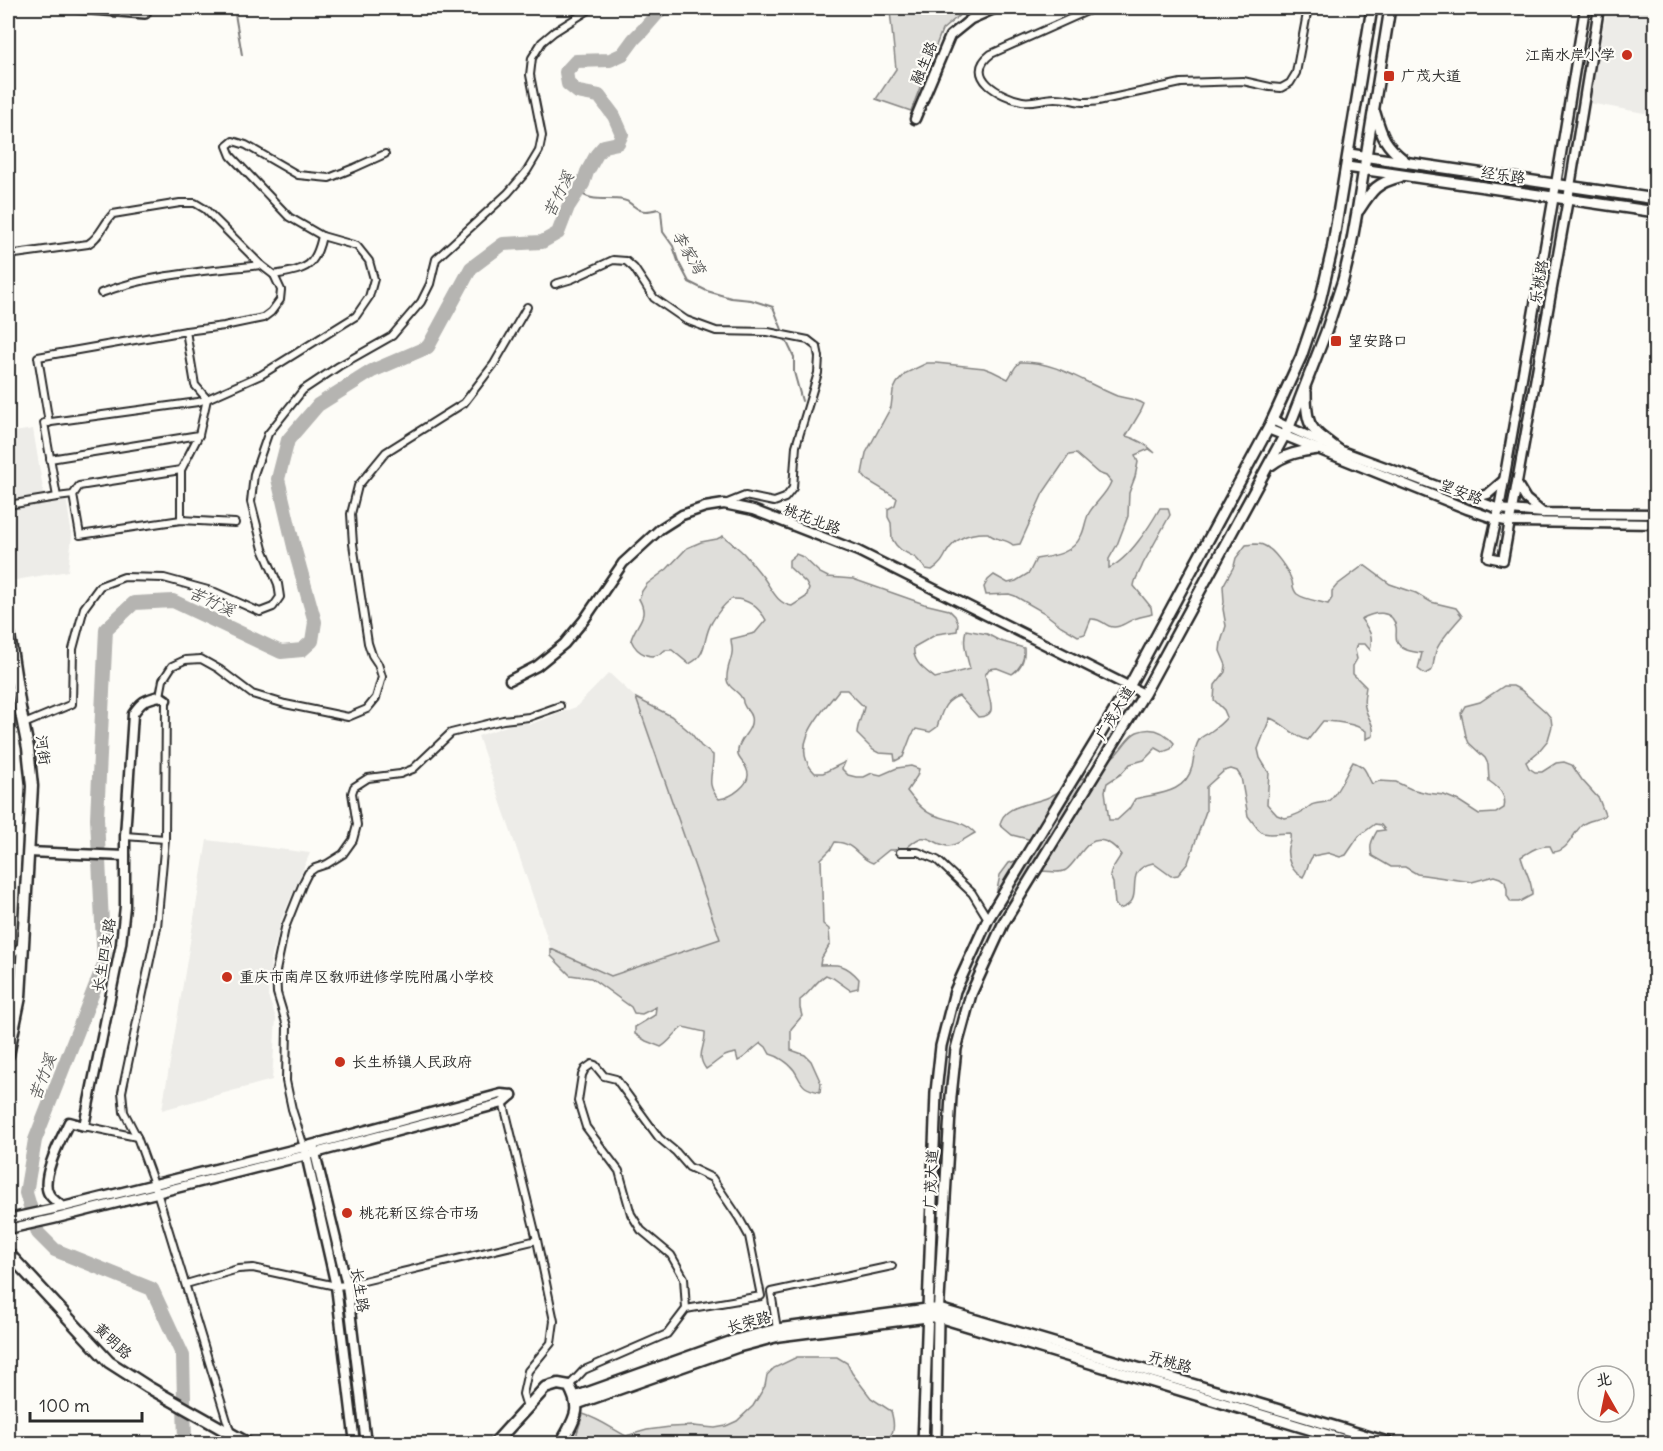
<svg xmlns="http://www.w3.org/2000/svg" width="1663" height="1451" font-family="Delius,'LXGW WenKai TC',sans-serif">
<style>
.built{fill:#edece8}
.green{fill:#dfdeda;stroke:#858482;stroke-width:1.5}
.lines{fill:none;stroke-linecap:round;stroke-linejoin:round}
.stream{stroke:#7e7d7b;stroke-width:2}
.river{stroke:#b5b4b1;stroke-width:14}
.minor-casing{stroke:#2b2b2b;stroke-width:10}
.tertiary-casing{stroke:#2b2b2b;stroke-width:13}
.secondary-casing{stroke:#2b2b2b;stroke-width:14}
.trunk-casing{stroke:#2b2b2b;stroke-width:15}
.minor{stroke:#fdfcf7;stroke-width:6}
.tertiary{stroke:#fdfcf7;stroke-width:8}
.secondary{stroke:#fdfcf7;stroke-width:9}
.trunk{stroke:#fdfcf7;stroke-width:10}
.poi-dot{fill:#c8321e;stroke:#fdfcf7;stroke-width:2}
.labels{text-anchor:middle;stroke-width:4.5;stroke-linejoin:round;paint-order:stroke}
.poi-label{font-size:15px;fill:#2b2b2b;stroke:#fdfcf7;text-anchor:start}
.street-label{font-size:15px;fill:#2b2b2b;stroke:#fdfcf7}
.water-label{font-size:16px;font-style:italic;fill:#5b5b5a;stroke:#fdfcf7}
</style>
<rect width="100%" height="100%" fill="#fdfcf7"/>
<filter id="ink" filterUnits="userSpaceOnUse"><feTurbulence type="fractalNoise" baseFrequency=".0167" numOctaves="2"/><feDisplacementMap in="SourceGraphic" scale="12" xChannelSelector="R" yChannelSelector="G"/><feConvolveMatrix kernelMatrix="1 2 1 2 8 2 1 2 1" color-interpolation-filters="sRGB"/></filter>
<g filter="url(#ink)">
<g class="built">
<polygon points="1607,8 1655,8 1655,115 1589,103"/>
<polygon points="33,429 45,501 66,498 72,536 68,571 10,581 8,567 8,433"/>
<polygon points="609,673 636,698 720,939 611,976 551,949 478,736 518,722 531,724 576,707"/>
<polygon points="207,840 310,853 282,918 271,959 268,996 276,1018 272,1080 162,1110"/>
</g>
<g class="green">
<polygon points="886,8 968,8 942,30 911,111 876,99 896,69 890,11"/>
<path d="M1020,362C1054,360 1087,384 1117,396C1127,399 1135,398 1144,404L1141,411L1126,436C1137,439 1147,445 1155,453L1149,449L1135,455L1138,462L1135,477L1129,493L1128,516L1117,545L1109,559V568C1128,560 1150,526 1160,508H1168L1170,515L1143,564C1140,573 1135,577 1134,586L1151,607L1152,614C1147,616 1142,616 1137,618C1128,620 1120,630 1109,626C1102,623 1100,618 1091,619L1085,634L1078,636L1061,626L1043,612L1015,596L1009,594L986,595L984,587L988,580L994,575L1008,583L1016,581L1029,573L1036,559C1054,556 1072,554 1081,536C1085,529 1085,520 1089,513C1096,501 1106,495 1111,482L1106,476L1098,473L1076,454L1069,455L1043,493L1020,544L1013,545C1005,538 995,541 988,533C970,532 956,537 947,552C943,560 940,565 932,570L926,569L916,558L901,550L896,545L892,539L891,523L888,517V509L895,505L897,498L867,480L862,474L866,453L891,407L893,391L897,383L906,373L927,363H936L984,368L992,371L1008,379C1013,372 1013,368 1020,362Z"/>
<path d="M723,536C730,542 739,548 745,555C751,562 757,569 763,577C772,589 776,603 792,606L806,597L809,589L806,583L789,567V560L796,554L803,557L820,573L828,577L853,579L924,604L949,610L955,616L958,623L957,631L937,634L914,647C912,662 924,669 935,678L970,669C967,656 962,643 966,630L987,634L1000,641L1024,648C1025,659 1021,668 1012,674L997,668L989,669L985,675C987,681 987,686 988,691C990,704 998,716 978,717L959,696C943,701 942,713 937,727L930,732L916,729L911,736L903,757L895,761L894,754L879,753L873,750L857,734C857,724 862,717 864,707L847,690H839C822,712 787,746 815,773H823L845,762L842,769L848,775L856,777H864L872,773L881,775L897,768L911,766L919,769L917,776L907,791C913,799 922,810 931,814C946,820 965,821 975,833C967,837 957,846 948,846C945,846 941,844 938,843C920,833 919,838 904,850H889L873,863C856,857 856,843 835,842L831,849L821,859L823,924L829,929L830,944L821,959L820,965C839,964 846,964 859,979L858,988L850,990L833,978L826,975C815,982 810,993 800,1000V1008L802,1016L791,1029V1050L805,1055L811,1061L821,1083L820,1092C800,1088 803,1084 794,1070C789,1063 778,1056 770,1054L766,1047L761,1043C752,1049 747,1057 738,1061L736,1053C718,1056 720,1061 706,1069C695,1054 706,1047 705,1032L683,1027C674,1033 670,1042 661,1047L646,1041L635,1034V1027L655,1015L656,1007L642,1014L634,1013L631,1007L591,978L570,975L551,956V949L611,976L720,939L636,698L671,716L691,733L701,746L713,755C714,774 704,783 719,799C730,798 753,784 747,770C745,762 736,759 738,750C739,738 754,730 751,717C750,712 746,710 744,705C741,699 745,703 741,697C737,690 728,688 727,680C726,669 731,662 732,653C733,649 731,643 731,639L755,633L766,620C758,606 747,598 731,599C724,605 717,613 712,622C702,638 709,654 689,664L672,650H665C653,662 637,654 631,640C636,622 650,618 639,599L642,591L647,584L667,569L687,548L701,542L717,539Z"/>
<path d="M1254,544C1256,544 1261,544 1263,545C1274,549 1288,570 1292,581C1293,587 1293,590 1297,594C1305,600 1319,601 1328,604L1332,598V591L1337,585L1364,565L1390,584L1416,593L1431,602L1456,608L1462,616C1454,625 1440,640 1436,651C1434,657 1434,664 1432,670L1425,674L1418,669L1422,653C1414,652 1400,651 1397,641C1395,637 1397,631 1396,627C1392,608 1374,612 1361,619C1369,630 1374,635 1370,650L1365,644H1357L1355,650L1357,659L1353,666V674L1366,687C1365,694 1363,701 1365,707C1367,718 1375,724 1373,736L1366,739V731C1354,723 1337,722 1323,721L1308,740C1293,737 1284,723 1270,718L1258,749L1260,758L1269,773L1267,804L1277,815L1285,818C1295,816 1302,813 1310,806C1315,802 1322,804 1328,801C1336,797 1348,770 1353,762C1367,767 1365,772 1372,784L1379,781L1396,782L1411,789L1427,793L1444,795L1459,801L1479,814L1496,813L1504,808C1507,795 1499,788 1489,781L1488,764L1485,758L1469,743L1466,736L1461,713L1465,706L1480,702L1504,686H1513L1521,690L1546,712L1551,718L1552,726L1548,740L1538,752L1526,762L1529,768L1535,772H1542L1556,763L1564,762L1572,765L1582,780L1599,799L1605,815C1597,821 1589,819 1582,825C1572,834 1569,851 1553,852L1550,846C1538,845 1531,851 1521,857C1524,870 1533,881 1532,895L1519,902H1511L1507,896V889L1505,882L1500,878L1494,876L1472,882L1417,874L1405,867H1391L1372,856C1369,845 1372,840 1377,831L1385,830L1381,825L1375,824L1359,836L1346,855L1340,857L1328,853L1313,856C1307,863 1308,870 1303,877C1292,872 1286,860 1288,847C1290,841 1291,840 1290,833L1270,834L1263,833L1258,829L1248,816L1241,777L1237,771L1231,769L1224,771L1206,787V811L1188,863L1178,875L1171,876L1153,863C1118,871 1150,901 1119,909L1115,904L1113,883L1110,876L1112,869L1121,855C1118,850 1113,845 1107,842C1086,833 1079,861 1066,870C1059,874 1050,871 1042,871L1036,875L1008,906L1001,904L997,890L1000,875L1009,863L1018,860L1024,855L1032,840L1012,835L1000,825C1003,804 1032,805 1049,797C1072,785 1095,773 1115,755C1122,749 1128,736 1137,732C1152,726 1164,731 1174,743L1171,749L1163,752L1156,748L1144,760L1130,764L1121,774L1107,783L1105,791L1109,820H1117L1129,809L1135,799C1158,793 1185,794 1192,767C1194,758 1194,748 1199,740C1202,735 1205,736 1210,732C1216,728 1222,723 1227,717L1224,710L1214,700L1215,685L1225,672L1226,665L1220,651L1221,642L1226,626L1223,609L1224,602L1223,586L1234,566L1236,558L1246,545Z"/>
<path d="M797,1357H837L847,1363L852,1373L871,1398L891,1411C896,1428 895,1439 876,1444L577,1443V1433L583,1414C599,1419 611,1428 626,1436L647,1430L670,1427L693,1426L715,1428L726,1426L737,1421L753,1406L765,1386L767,1375L774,1368Z"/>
</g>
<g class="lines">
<g class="stream">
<polyline points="234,8 242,55"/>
<path d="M578,191C591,203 607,197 623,200C630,201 630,204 635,207C642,213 650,211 658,209L661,211L663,232L673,246L678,261L689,282L707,291L731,298L751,300L773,307L783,332"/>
<polyline points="785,338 794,357 794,372 802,401"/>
</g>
<polyline class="river" points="185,1444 183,1356 152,1289 55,1250 38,1233 26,1193 35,1140 104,964 97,818 106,629 134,603 173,601 281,652 302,650 312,641 315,622 294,547 278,479 288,440 318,405 372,371 428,347 471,268 503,244 542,242 558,233 568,207 583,184 587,172 597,154 604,146 618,143 622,134 614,116 599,96 578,92 568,84 566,72 576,61 610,60 623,54 634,39 643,30 662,8"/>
<g class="minor-casing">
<g id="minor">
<path d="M1094,8L991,54C962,76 1001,97 1022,101C1033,103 1044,98 1055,98C1065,98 1074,101 1083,102C1088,102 1093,102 1098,101L1181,83L1243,81L1270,87L1281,88L1290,83L1296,73L1308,8"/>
<path d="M8,255L88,244C101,236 103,224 113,214L180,203H195L205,209L261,265L274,275L281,290L280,300L271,312L263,318L224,326L186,331L38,357L49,423"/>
<path d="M274,275C305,269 315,269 322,236"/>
<polyline points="555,284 572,279 613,260 626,261 634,268 654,298 686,320 716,331 768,332 808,340 817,347 819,357 818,373 796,446 793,488 785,498 774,502 745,496 725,504"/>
<path d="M101,293C151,274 208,271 261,265"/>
<polyline points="50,459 199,435"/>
<polyline points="73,495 80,535 181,520 235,523"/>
<polyline points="57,497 73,495 79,486 181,470"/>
<polyline points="8,505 57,497 44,423 198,402 207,399 261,375 356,316 369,297 374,279 369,261 357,246 322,236 289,217 231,156 227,146 233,141 246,145 298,175 329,178 354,168 385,154"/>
<polyline points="181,520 181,470 199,435 207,399 195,385 186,331"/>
<polyline points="160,696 163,680 172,666 185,660 201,659 219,669 252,694 285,704 348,717 367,709 376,698 382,677 378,664 372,655 368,643 353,544 351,514 358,486 386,452 464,403 494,364 527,307"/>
<polyline points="166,700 165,839 157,927 122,1092 124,1112 137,1137 157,1192 231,1434"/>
<polyline points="24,724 72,704 73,649 84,608 100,586 124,577 164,578 215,592 260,612 273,607 280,597 278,584 263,549 251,502 254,474 268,434 303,390 339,366 392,336 421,302 430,284 436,259 508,193 527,171 539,151 542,136 530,75 532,58 542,42 554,32 592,8"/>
<polyline points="125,836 165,839"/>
<polyline points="900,852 918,852 937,860 972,893 988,919"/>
<polyline points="8,958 22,945"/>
<polyline points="503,1101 537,1240 554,1321 551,1343 528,1371 523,1394 527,1407"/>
<polyline points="84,1126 137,1137"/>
<polyline points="304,1147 292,1109 286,1081 287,1026 277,993 276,971 285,928 303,883 308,873 315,868 327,864 343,854 353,840 357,825 352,793 354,787 368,778 400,774 413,769 451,733 503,720 529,717 560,706"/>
<polyline points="186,1284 238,1269 253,1268 336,1286 347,1285 537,1240"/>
<polyline points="777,1329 771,1292 892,1266"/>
<polyline points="569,1386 584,1370 667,1334 686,1309 684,1278 671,1255 641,1230 631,1214 619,1171 586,1127 578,1101 582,1075 585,1069 592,1064 595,1065 604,1076 616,1079 659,1138 676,1152 689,1167 712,1178 739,1218 749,1236 761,1296 686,1309"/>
</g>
</g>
<g class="tertiary-casing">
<g id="tertiary">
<polyline points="1585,8 1556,184 1499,509 1488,557 1503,560 1568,199 1599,8"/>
<polyline points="915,119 950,36 971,19 996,8"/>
<polyline points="1272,420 1339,450 1499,509 1543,513 1656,514"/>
<polyline points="1268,429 1467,509 1496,519 1511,522 1656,524"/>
<polyline points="1517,484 1526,499 1543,513"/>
<polyline points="1470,499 1488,494 1503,481"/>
<polyline points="510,680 537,666 564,644 584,620 623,563 660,529 682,515 705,507 724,504 753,510 858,551 1144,694"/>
<polyline points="28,852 125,856"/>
<polyline points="314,1149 347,1285 366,1444"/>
<polyline points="305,1150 336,1286 355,1444"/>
<path d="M63,1207C58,1203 52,1199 49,1194C39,1179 62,1137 69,1122L84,1126L121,944L125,906V836L133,714C141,702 145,699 160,696L166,700"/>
<polyline points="8,1219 63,1207 304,1147 501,1094 512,1095"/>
<polyline points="8,1229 53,1219 315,1153 503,1103 512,1095"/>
</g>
</g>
<g class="secondary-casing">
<g id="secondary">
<polyline points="79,8 145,13 145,8"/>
<path d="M1375,113C1382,137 1385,145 1405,161"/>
<polyline points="1349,154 1656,199"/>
<polyline points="1347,167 1656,212"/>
<path d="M1359,210C1372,190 1376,183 1400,177"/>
<path d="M1306,392C1306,429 1311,429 1339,450"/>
<path d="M1271,465C1285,454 1301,451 1318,449"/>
<polyline points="575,1397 735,1340 777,1329 927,1309 939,1309 1394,1444"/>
<polyline points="577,1404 738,1347 779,1336 927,1317 938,1317 1358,1444"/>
<polyline points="923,1444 936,1092 941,1046 955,991 988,919 1130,685 1268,429 1301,357 1320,301 1332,250 1372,8"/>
<polyline points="936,1444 938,1317 951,1096 956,1049 971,994 1004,922 1144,694 1289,427 1326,332 1343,280 1350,251 1357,212 1390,8"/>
</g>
</g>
<g class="trunk-casing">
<g id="trunk">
<polyline points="8,628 20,708 28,748 32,786 20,997 8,1055"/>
<polyline points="8,1253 109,1362 148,1387 249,1444"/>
<path d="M494,1444L545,1388L558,1384L569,1386C584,1412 573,1420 561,1444"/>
</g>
</g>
<use href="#minor" class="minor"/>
<use href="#tertiary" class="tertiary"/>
<use href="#secondary" class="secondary"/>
<use href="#trunk" class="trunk"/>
</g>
</g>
<g class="poi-dot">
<circle cx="1627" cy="55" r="6"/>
<rect x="1383" y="70" width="12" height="12" rx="3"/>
<rect x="1330" y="335" width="12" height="12" rx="3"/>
<circle cx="227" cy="977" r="6"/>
<circle cx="340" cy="1062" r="6"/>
<circle cx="347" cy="1213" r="6"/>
</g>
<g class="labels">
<g class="poi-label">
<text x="1615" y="60" text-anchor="end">江南水岸小学</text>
<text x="1401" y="81">广茂大道</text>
<text x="1348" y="346">望安路口</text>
<text x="239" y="982">重庆市南岸区教师进修学院附属小学校</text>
<text x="352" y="1067">长生桥镇人民政府</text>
<text x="359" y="1218">桃花新区综合市场</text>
</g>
<g class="street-label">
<text transform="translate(924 63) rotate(-67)" y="5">融生路</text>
<text transform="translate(1503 175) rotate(8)" y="5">经乐路</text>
<text transform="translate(1539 282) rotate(-80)" y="5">乐桃路</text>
<text transform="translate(1461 492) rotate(21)" y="5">望安路</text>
<text transform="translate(812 519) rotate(21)" y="5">桃花北路</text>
<text transform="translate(1115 713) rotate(-59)" y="5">广茂大道</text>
<text transform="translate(43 750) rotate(82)" y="5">河街</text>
<text transform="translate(104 955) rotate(-80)" y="5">长生四支路</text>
<text transform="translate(931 1179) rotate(-87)" y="5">广茂大道</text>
<text transform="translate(360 1290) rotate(81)" y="5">长生路</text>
<text transform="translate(749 1322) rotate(-15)" y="5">长荣路</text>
<text transform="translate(113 1341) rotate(43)" y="5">黄明路</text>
<text transform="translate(1170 1362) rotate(16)" y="5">开桃路</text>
</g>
<g class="water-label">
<text transform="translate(558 194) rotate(-64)" y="6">苦竹溪</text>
<text transform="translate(689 252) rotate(59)" y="6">李家湾</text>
<text transform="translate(212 601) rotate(25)" y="6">苦竹溪</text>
<text transform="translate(42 1077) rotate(-69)" y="6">苦竹溪</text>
</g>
</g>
<rect width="1663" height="1451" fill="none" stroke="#fdfcf7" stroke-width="30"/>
<rect x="15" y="15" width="1633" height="1421" fill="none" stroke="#2b2b2b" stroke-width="2" filter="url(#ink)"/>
<g transform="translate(1606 1394) rotate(351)"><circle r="28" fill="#fdfcf7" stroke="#a9a8a5" stroke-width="1.5"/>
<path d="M0-4.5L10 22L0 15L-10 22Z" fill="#c8321e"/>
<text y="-9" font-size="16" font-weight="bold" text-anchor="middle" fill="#2b2b2b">北</text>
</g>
<path d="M30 1412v9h112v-9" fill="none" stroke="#2b2b2b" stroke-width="3"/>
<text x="39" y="1412" font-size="18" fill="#2b2b2b" stroke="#fdfcf7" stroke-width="4.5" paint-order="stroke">100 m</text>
</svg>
